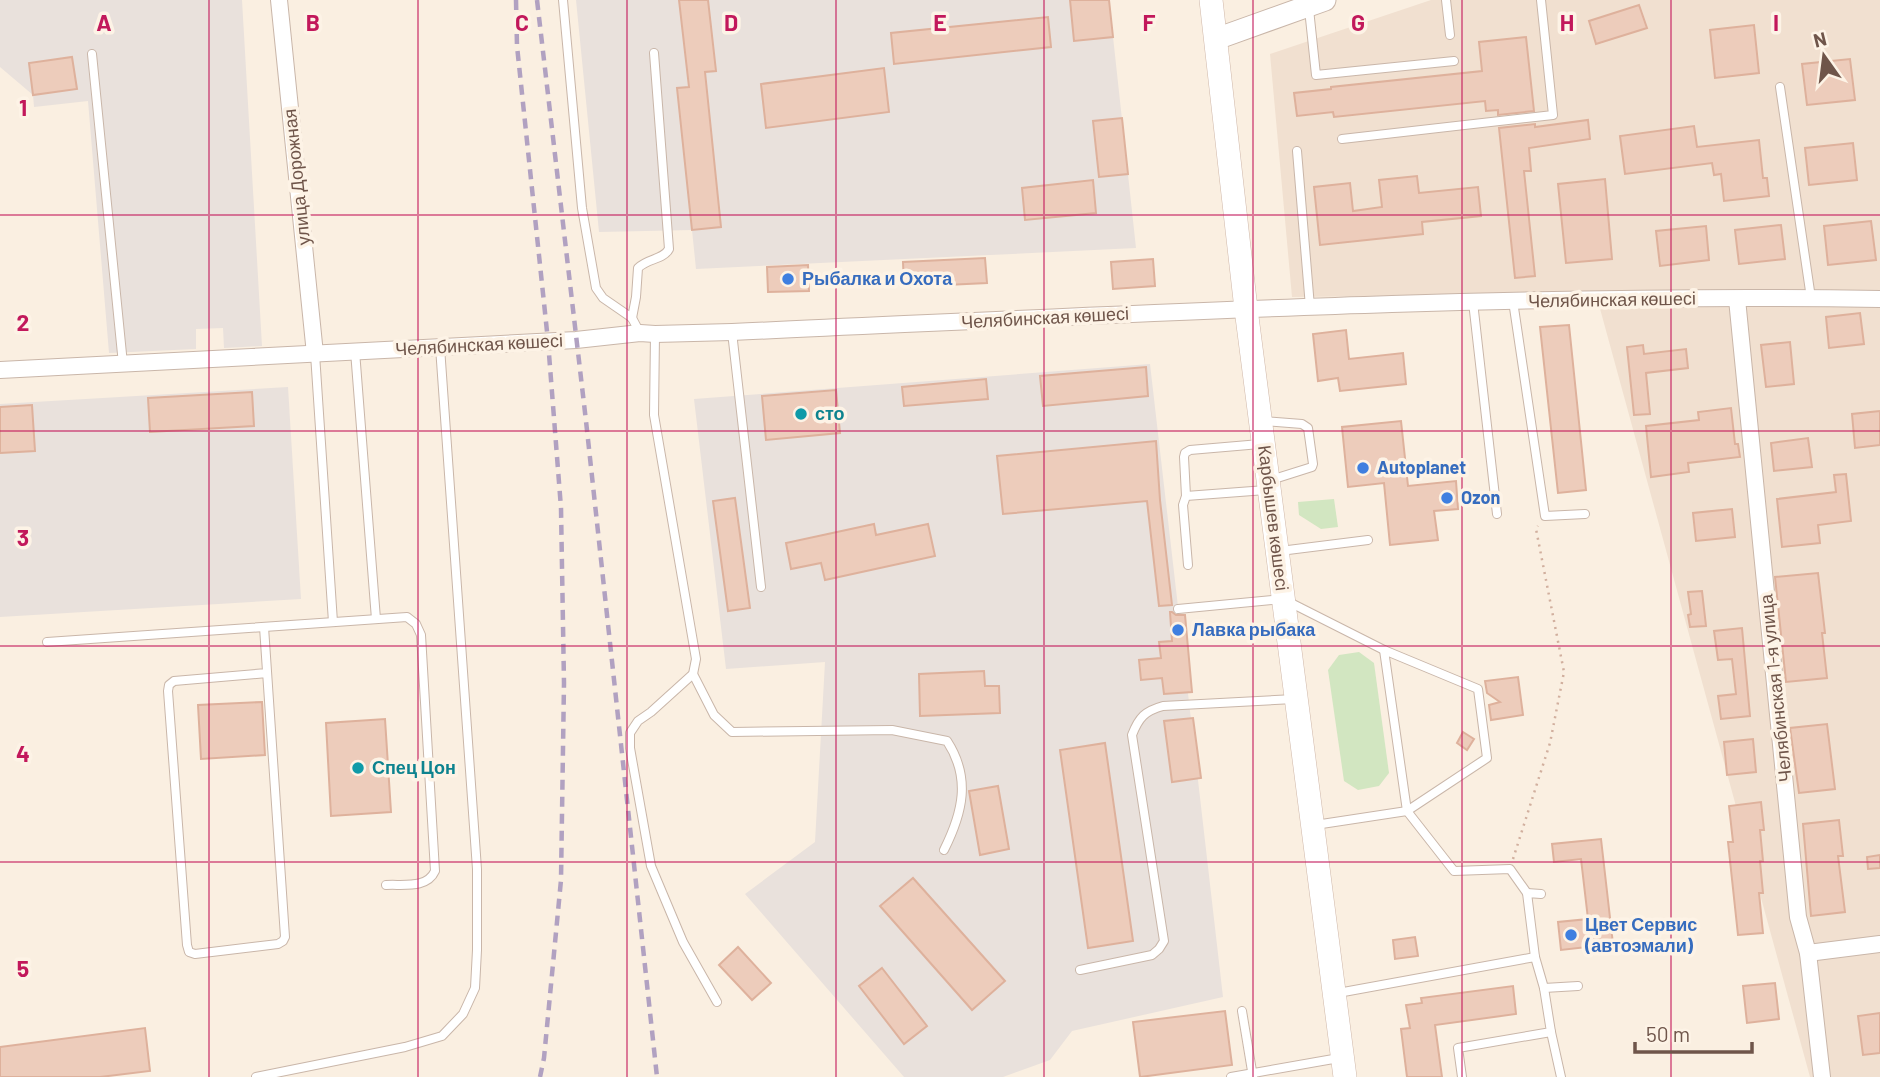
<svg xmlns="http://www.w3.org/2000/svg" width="1880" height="1077" font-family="Barlow,sans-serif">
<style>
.residential{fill:#f1e0d0}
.industrial{fill:#e9e1dc}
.green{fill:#d2e6c1}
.building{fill:#edccbb;stroke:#deb19c;stroke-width:2}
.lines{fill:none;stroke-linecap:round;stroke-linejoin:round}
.service-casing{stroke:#c9b6a9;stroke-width:10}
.minor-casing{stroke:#c9b6a9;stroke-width:18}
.tertiary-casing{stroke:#c9b6a9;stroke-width:23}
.secondary-casing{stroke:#cfb7a9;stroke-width:24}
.path{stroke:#d1af9e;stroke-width:2.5;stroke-dasharray:2 5;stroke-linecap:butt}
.service{stroke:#fff;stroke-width:8}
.minor{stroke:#fff;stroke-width:16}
.tertiary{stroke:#fff;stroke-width:21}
.secondary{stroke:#fff;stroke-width:23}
.rail{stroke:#b1a1c1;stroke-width:4.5;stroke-dasharray:10 7;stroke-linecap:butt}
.grid{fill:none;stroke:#c2185b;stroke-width:2;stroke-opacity:0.55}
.shop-dot{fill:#3f7fe0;stroke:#fdf3e6;stroke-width:2.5}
.culture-dot{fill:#0f9aa8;stroke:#fdf3e6;stroke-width:2.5}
.labels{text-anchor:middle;stroke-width:7;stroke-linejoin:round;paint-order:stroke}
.street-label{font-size:18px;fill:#6f554a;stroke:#fdf3e6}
.shop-label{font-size:18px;font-weight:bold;fill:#366cbe;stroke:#fdf3e6;text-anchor:start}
.culture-label{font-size:18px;font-weight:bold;fill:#0d838f;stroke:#fdf3e6;text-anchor:start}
.grid-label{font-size:23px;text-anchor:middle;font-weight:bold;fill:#c2185b;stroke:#fdf3e6;stroke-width:7;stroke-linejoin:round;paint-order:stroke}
</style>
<rect width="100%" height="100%" fill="#faefe1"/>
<polygon class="residential" points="1431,0 1880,0 1880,1077 1810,1077 1596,294 1292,297 1270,54"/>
<g class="industrial">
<polygon points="0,0 242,0 262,346 224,348 223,328 196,329 196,349 109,353 88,101 34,107 33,95 0,67"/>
<polygon points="576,0 1109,0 1136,248 696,269 692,230 599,232"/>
<polygon points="1150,364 1223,997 1072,1031 1050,1060 1003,1077 904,1077 745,894 815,842 825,662 726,669 694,399"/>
<polygon points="288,387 301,599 0,617 0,404"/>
</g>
<g class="green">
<polygon points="1334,499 1338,527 1321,529 1299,515 1298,502"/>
<polygon points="1359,652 1374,663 1389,773 1379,786 1358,790 1344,781 1328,670 1339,655"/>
</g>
<g class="building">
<polygon points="679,0 708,0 716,71 705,72 721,227 692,230 677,88 689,87"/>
<polygon points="1070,0 1109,0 1113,37 1074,41"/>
<polygon points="1639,5 1647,28 1596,44 1589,21"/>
<polygon points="1048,17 1051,47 894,64 891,33"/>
<polygon points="1754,25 1759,73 1715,78 1710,30"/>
<polygon points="1526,37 1534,111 1498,115 1498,110 1486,111 1485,101 1334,117 1333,112 1297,116 1294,93 1331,89 1331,87 1482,71 1479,42"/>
<polygon points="72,57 77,89 33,95 29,63"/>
<polygon points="1850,59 1855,100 1807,105 1802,64"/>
<polygon points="884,68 889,112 766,128 761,84"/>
<polygon points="1122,118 1128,174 1099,177 1093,121"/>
<polygon points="1588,120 1590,139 1529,148 1531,171 1524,171 1535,276 1515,278 1499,128 1535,124 1535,127"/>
<polygon points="1694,126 1697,147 1759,140 1763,178 1767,178 1769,196 1724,201 1721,174 1714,175 1712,163 1625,174 1620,136"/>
<polygon points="1853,143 1857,180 1809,185 1805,148"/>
<polygon points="1417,176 1419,193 1478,187 1481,216 1422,222 1423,234 1320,245 1314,187 1350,183 1353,211 1382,207 1379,180"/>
<polygon points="1605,179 1612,259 1566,263 1558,184"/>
<polygon points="1093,180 1096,213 1025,220 1022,188"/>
<polygon points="1871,221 1876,260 1828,265 1824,226"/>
<polygon points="1781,225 1785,259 1739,264 1735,230"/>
<polygon points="1706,226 1709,260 1660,266 1656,231"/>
<polygon points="985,258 987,283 904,287 903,262"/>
<polygon points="1153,259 1155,286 1113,289 1111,262"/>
<polygon points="808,265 809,291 768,292 767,267"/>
<polygon points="1860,313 1864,344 1829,348 1826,317"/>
<polygon points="1569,325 1586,490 1558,493 1540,327"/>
<polygon points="1346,330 1349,359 1403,353 1406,384 1340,391 1338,378 1318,381 1313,334"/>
<polygon points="1790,342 1794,384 1766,387 1761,345"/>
<polygon points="1643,345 1644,354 1686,349 1688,368 1646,373 1650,414 1634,415 1627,347"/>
<polygon points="1146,367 1148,396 1043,406 1040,376"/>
<polygon points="986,379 988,399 904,406 902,387"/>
<polygon points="836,390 840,433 766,440 762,396"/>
<polygon points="252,392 254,426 150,432 148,398"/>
<polygon points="32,405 35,451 0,453 0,407"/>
<polygon points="1731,408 1735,444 1738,444 1740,457 1688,463 1689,472 1651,477 1646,426 1699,420 1698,412"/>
<polygon points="1880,411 1880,445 1855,448 1852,414"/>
<polygon points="1401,421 1408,486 1456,481 1458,509 1434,511 1438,540 1390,545 1384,483 1348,487 1342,427"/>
<polygon points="1808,438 1812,467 1774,471 1771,443"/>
<polygon points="1156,441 1160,500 1172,605 1159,606 1147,501 1003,514 997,456"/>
<polygon points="1846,474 1851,521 1818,525 1820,543 1782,547 1777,499 1836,492 1834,475"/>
<polygon points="735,498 750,608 728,611 713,501"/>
<polygon points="1732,509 1735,537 1696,541 1693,513"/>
<polygon points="874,524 876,535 928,524 935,556 825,580 821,563 791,569 786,543"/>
<polygon points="1818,573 1825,633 1822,633 1827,678 1786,682 1775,577"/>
<polygon points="1702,591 1706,626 1690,627 1688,615 1691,614 1688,592"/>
<polygon points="1170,612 1172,612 1176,615 1185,615 1192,692 1164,694 1162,678 1141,680 1139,660 1161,658 1159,642 1172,641"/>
<polygon points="1742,628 1750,716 1721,719 1718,696 1736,694 1732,659 1718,660 1714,631"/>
<polygon points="984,671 985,686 999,686 1000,713 920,716 919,674"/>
<polygon points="1518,677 1523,715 1491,720 1489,705 1500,702 1487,693 1485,681"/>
<polygon points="262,702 265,755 201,759 198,705"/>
<polygon points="1193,718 1201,778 1172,782 1164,721"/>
<polygon points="385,719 391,812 331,816 326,723"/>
<polygon points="1827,724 1835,789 1799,793 1790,728"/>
<polygon points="1463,732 1474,739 1467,750 1457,743"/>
<polygon points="1753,739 1756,772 1727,775 1724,742"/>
<polygon points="1105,743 1133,941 1088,948 1060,750"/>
<polygon points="998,786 1009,849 980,855 969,791"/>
<polygon points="1761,802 1764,830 1760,830 1763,861 1760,861 1763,893 1759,893 1763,933 1738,935 1728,842 1733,842 1729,806"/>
<polygon points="1839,820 1843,856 1838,856 1845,912 1811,916 1803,824"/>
<polygon points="1601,839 1613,944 1561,950 1558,922 1588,919 1581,859 1554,862 1552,844"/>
<polygon points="1880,855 1880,868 1868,869 1867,857"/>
<polygon points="913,878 1005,981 972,1010 880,906"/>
<polygon points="1415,937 1418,956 1395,959 1393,940"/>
<polygon points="738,947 771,983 752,1000 719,965"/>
<polygon points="882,968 927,1026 904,1044 859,986"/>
<polygon points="1775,983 1779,1019 1747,1023 1743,986"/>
<polygon points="1513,986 1516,1014 1435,1025 1442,1077 1407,1077 1401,1029 1410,1028 1406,1005 1422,1003 1421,998"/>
<polygon points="1225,1011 1232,1065 1140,1077 1133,1022"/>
<polygon points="1880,1013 1880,1053 1863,1055 1858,1016"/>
<polygon points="145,1028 150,1071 100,1077 0,1077 0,1047"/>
</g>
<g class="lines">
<g class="service-casing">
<g id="service">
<polyline points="563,0 582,208 596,288 603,298 632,318 640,333"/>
<polyline points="1446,0 1450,35"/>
<polyline points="1309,9 1316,75 1454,61"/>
<polyline points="92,54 123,364"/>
<polyline points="1780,87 1811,298"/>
<polyline points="1342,139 1553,115 1541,0"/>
<polyline points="1297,151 1310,307"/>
<polyline points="1513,301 1545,516 1585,514"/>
<polyline points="1473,302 1497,514"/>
<path d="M632,318L636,297L638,268C648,258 663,260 669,249L654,53"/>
<polyline points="732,332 761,587"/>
<polyline points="655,334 654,415 696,659 693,674 651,712 638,721 630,733 630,748 651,866 683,942 717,1002"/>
<polyline points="355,351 376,619"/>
<polyline points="315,354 333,622"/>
<polyline points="1262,421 1302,424 1308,428 1313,464 1312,467 1271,480"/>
<polyline points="1186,496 1266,490"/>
<polyline points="1280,551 1368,540"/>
<polyline points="1188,565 1183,505 1186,496 1184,457 1185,453 1190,450 1260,444"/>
<polyline points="1178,609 1283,599 1384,650 1478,689 1487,758 1407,811 1315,825"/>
<polyline points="264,627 285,937 283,941 278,944 195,954 189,952 187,945 168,691 169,685 174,681 267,673"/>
<path d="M47,642L407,617L416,624L421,635L435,871C427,889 403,884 386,885"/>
<polyline points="1384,650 1407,811 1454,871 1510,869 1527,893"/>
<path d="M693,674L714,715L732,732L892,730L947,741C971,778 963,812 944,850"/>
<path d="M1080,970L1152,955L1159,949L1164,941L1132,735C1139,717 1145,711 1163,706L1294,699"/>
<polyline points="1544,988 1578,986"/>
<polyline points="1338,993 1535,957"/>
<polyline points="1242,1011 1253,1077"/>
<polyline points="1551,1032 1561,1077"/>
<polyline points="256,1077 405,1047 442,1036 463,1014 475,988 477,950 477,869 440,347"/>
<polyline points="1231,1077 1339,1058"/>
<polyline points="1462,1077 1458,1048 1551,1032 1544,988 1535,957 1527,893 1541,894"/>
</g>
</g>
<g class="minor-casing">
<g id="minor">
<polyline points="279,0 315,354"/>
<polyline points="1737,299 1798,917 1808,953 1822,1077"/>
<path d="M0,370L576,340L640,333L655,334L732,332C1114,315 1497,293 1880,299"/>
<polyline points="1808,953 1880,944"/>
</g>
</g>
<g class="tertiary-casing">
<polyline id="tertiary" points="1216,39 1325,0"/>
</g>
<g class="secondary-casing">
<polyline id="secondary" points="1211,0 1246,309 1345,1077"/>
</g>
<polyline class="path" points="1513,859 1550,743 1564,672 1536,529 1538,526"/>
<use href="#service" class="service"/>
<use href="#minor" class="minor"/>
<use href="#tertiary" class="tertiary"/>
<use href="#secondary" class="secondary"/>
<g class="rail">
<polyline points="516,0 517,46 548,341 561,508 564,683 561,880 544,1058 540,1077"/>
<polyline points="537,0 586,421 657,1077"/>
</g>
</g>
<path class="grid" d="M209,0V1077M418,0V1077M627,0V1077M836,0V1077M1044,0V1077M1253,0V1077M1462,0V1077M1671,0V1077M0,215H1880M0,431H1880M0,646H1880M0,862H1880"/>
<g class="shop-dot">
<circle cx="788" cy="279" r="7"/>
<circle cx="1363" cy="468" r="7"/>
<circle cx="1447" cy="498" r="7"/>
<circle cx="1178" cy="630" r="7"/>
<circle cx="1571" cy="935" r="7"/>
</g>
<g class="culture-dot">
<circle cx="801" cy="414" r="7"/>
<circle cx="358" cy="768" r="7"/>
</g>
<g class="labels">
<g class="street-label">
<text transform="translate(297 177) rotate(-96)" y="6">улица Дорожная</text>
<text transform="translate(1612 300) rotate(-1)" y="6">Челябинская көшесі</text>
<text transform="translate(1045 318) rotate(-3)" y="6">Челябинская көшесі</text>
<text transform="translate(479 345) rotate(-3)" y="6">Челябинская көшесі</text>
<text transform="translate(1273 518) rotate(83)" y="6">Карбышев көшесі</text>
<text transform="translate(1776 688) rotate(-96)" y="6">Челябинская 1-я улица</text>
</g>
<g class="shop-label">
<text x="802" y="285">Рыбалка и Охота</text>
<text x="1377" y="474">Autoplanet</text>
<text x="1461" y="504">Ozon</text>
<text x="1192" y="636">Лавка рыбака</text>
<text x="1585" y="931">Цвет Сервис<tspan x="1585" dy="21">(автоэмали)</tspan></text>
</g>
<g class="culture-label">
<text x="815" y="420">сто</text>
<text x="372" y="774">Спец Цон</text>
</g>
</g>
<g class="grid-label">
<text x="104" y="31">A</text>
<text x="313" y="31">B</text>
<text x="522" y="31">C</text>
<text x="731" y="31">D</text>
<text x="940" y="31">E</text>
<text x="1149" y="31">F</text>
<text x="1358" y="31">G</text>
<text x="1567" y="31">H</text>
<text x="1776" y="31">I</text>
<text x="23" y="116">1</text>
<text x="23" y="331">2</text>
<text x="23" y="546">3</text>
<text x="23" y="762">4</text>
<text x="23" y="977">5</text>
</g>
<g transform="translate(1824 56) rotate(346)" stroke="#fdf3e6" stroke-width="5" paint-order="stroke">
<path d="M0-5L12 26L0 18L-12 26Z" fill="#6f554a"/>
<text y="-10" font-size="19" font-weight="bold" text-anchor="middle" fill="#6f554a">N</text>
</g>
<path d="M1635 1042v10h117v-10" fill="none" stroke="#6f554a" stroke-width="3.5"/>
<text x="1646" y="1042" font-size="21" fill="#6f554a" stroke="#fdf3e6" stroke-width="5" paint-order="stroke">50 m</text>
</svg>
